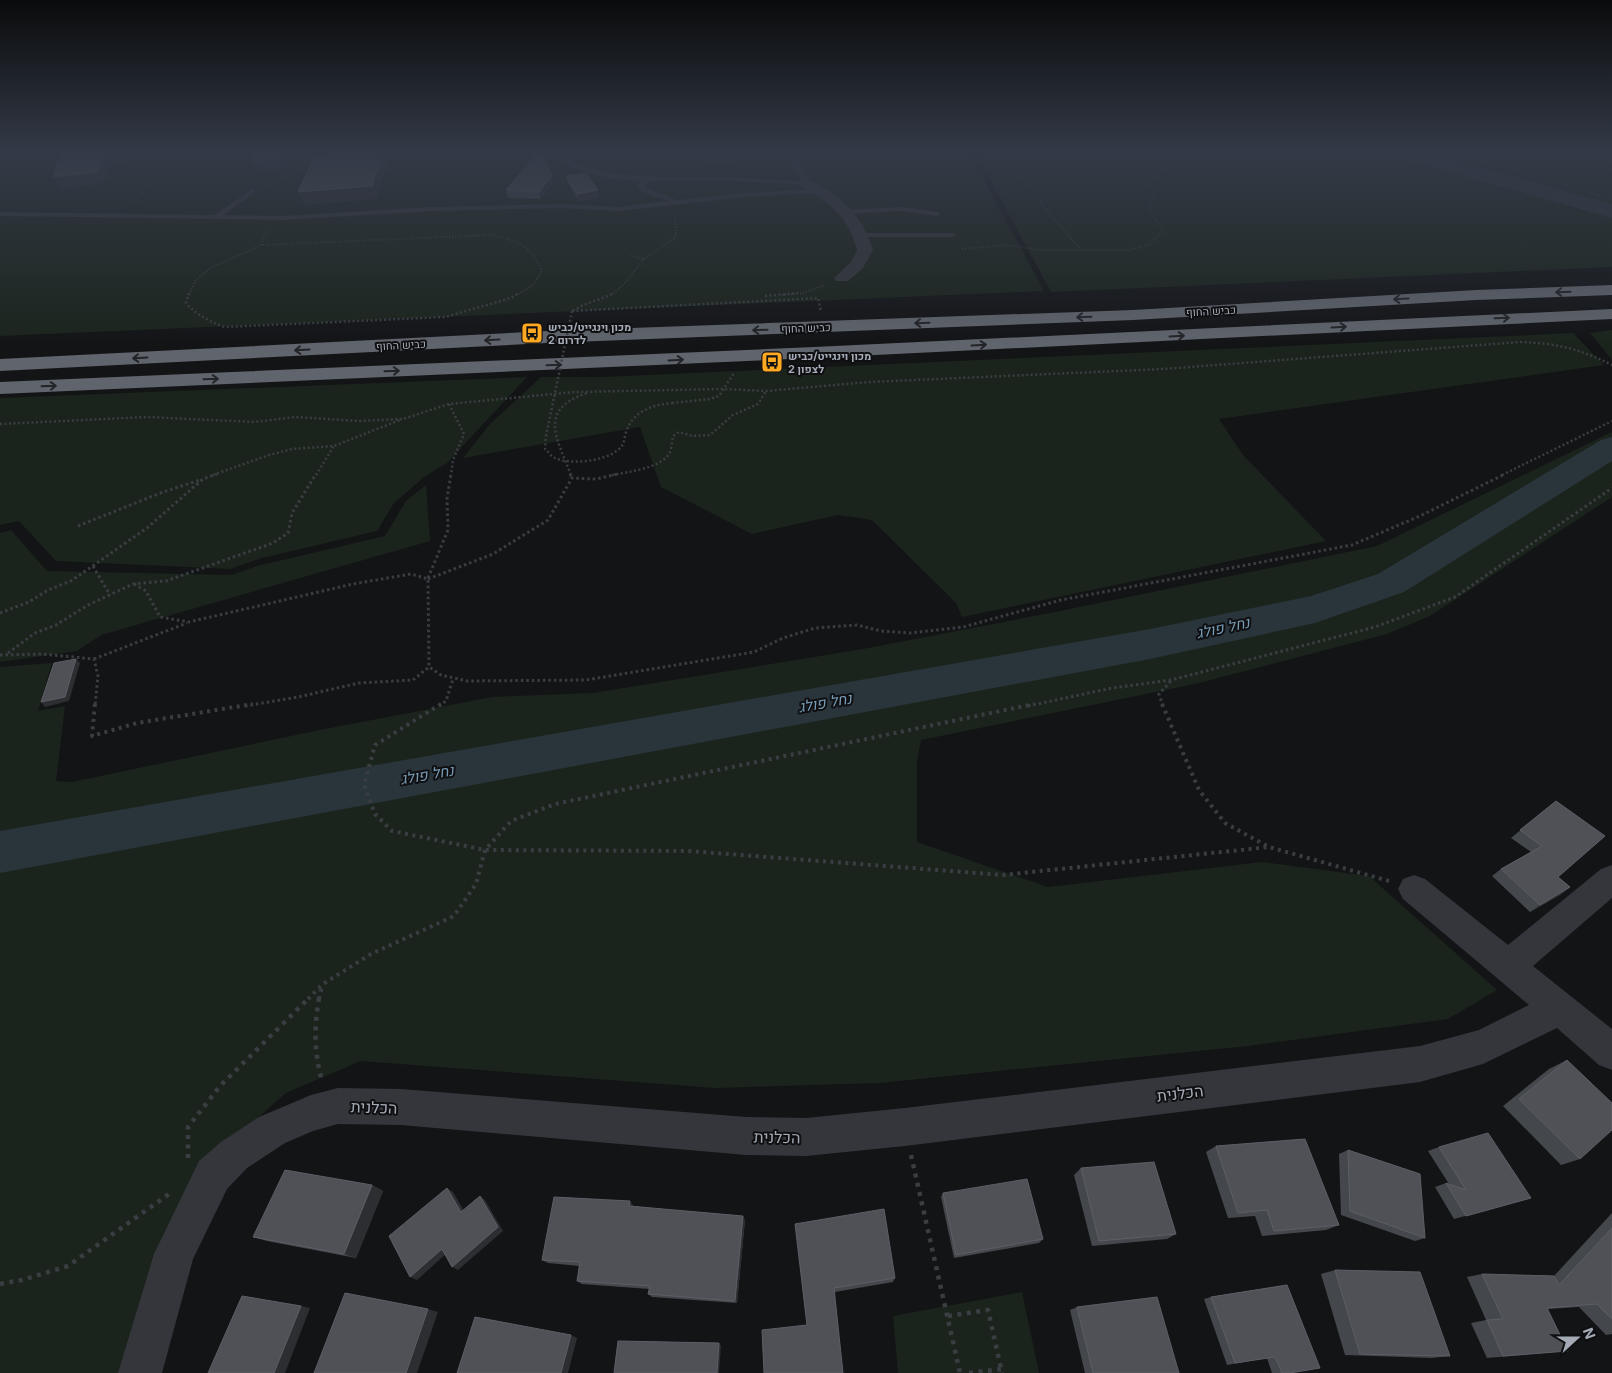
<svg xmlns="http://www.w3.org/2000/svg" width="1612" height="1373" font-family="Inter,Heebo,sans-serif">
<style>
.green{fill:#1b241c}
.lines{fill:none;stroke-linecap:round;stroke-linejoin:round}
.river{fill:#29343b;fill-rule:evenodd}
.path-far4{stroke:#3a3d42;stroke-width:2;stroke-dasharray:1 2;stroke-linecap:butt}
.path-far3{stroke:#3a3d42;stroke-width:2.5;stroke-dasharray:2 2.5;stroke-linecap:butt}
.path-far2{stroke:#3a3d42;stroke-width:3;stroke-dasharray:2.5 3;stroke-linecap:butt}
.path-far1{stroke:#3a3d42;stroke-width:4;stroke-dasharray:3 4.5;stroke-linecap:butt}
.path{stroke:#3a3d42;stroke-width:4.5;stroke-dasharray:4 5.5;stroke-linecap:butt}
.lane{fill:#34363b;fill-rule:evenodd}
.street{fill:#34363b;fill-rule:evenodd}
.highway{fill:#60646c;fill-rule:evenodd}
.path-bridge{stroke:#3a3d42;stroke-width:2.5;stroke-dasharray:2 2.5;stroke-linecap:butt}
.wall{fill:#44474b}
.shaded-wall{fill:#2c2e31}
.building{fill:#4f5157;stroke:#5c5f66}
.oneway{stroke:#232428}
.labels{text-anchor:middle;stroke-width:4;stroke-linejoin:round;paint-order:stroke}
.far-street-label{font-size:11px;fill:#a4abb7;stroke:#0f0f11}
.far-poi-label{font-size:11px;font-weight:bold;fill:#a4abb7;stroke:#0f0f11;text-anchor:start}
.water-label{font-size:15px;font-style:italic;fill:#779cb6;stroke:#0f0f11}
.near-street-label{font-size:16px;fill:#a4abb7;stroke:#0f0f11}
</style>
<rect width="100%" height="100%" fill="#131416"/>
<g class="green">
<polygon points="0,152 969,152 1044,291 0,336"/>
<polygon points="975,152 1612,152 1612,267 1051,292"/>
<polygon points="1612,330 1612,360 1590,333"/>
<polygon points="1573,333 1604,365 1219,419 1243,455 1326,541 962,617 956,603 872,520 838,515 752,534 661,487 640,427 463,458 490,424 541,377 603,377"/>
<polygon points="527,377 447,463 424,477 394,503 377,531 262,558 230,569 56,561 19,521 0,525 0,398"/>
<polygon points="1612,432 1612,497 1430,616 1387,634 1195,684 921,740 917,761 917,842 1048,887 1262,862 1369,876 1497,990 1448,1019 1248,1046 879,1083 715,1088 361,1061 286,1093 225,1147 134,1373 0,1373 0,667 52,663 38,711 65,706 56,781 72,782 320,730 492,697 593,693 863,649 1050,613 1377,546"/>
<polygon points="426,485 430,541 101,635 77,651 0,662 0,533 11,530 47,571 232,575 257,566 385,536 406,501"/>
<polygon points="1022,1292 1039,1373 898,1373 893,1316"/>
</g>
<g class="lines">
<g class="river">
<polygon points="1391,152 1425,152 1612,204 1612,218 1394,156"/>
<polygon points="1612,437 1612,461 1404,592 1315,623 1150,659 0,873 0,831 1150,629 1311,596 1378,574 1601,440"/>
</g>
<g class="path-far4">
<polyline points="997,152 1017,168 1049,213 1081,250"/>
<polyline points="1449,152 1612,199"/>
<polyline points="318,159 328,152"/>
<polyline points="265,186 313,162"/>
<polyline points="135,203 162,163 177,154"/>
<polyline points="262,245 263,237 269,231"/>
<polyline points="962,249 1006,245 1039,250 1130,250 1150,244 1163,230 1149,209 1155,190 1149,185 1168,161 1154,152"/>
<polyline points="644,259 675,238 677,228 674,217"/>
<path d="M189,295L196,280L212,267L262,245L491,235C516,239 532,247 542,271L533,285L517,295"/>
<polyline points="611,295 624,284 644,259 629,255"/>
<polyline points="782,295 803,293 825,285"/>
</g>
<g class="path-far3">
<path d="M189,293L186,303C197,315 210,322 225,327L445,317L511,298L519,293"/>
<polyline points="765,296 798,293"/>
<polyline points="572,311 818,298 821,311"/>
<path d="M573,311C585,302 600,301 613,293"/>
<polyline points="672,403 710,399 719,396 734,373"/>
<polyline points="449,404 464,434 453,460 451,475"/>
<path d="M0,424L147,417L255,422L295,417L359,421L403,419L449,404L574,392L722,389L766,391L869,382L1163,369L1520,342C1556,343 1580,349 1612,365"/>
<polyline points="213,475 269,455 292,449 334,446 400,420"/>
<polyline points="316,475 334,446"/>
<path d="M571,475C557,438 537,410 587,393"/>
<path d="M612,475C628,472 663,468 670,452C672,447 672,441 673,436L679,432L692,436L710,435L733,415L758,404L766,391"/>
<polyline points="1502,475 1612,421"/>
</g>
<g class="path-far2">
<polyline points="570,474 572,478"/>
<polyline points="78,526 163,492 200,480"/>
<polyline points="93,566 110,595"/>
<polyline points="428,578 448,530 447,499 451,474"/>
<polyline points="428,579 493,554 548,520 572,478 596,479 618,474"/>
<polyline points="134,584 146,591 160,617 189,622 353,584 411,574 428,579 429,667"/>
<polyline points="0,613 29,602 48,590 71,581 147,528 203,479 217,474"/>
<polyline points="8,653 35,633 56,625 88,605 133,584 166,581 273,543 288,533 292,513 316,474"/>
<polyline points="0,655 41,654 94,659 98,676 95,706"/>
<polyline points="94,659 187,623"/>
<polyline points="245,706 298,697 359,683 413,680 429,667 441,675 467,681 586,680 754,652 783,638 815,628 857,625 881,631 910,633 963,627 1061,600 1352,545 1420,516 1505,474"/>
<polyline points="439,706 446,701 453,679"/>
<polyline points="1028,706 1112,688 1171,680 1375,627 1455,597 1612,488"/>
<polyline points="1163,706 1159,694 1171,681"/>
</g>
<g class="path-far1">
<polyline points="95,704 92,736 137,723 253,704"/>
<polyline points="441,704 375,745 364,785 375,814 392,831 485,850 689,851 1003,875 1269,847"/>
<polyline points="1162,704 1199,790 1225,823 1269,847 1389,881"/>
<polyline points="308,999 323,984 371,954 454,916 476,884 485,850 511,821 555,804 1034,704"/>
<polyline points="319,999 322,986"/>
</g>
<g class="path">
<path d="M319,998C314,1026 314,1053 322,1081"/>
<polyline points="911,1155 960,1373"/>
<polyline points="188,1158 188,1127 220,1086 309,998"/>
<polyline points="0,1284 22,1280 68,1266 169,1194"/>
<polyline points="948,1316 988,1310 1002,1373"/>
<polyline points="969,1373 1001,1369"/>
</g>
<g class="lane">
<path d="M546,152H555L572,162L613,174L659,177H728L801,181L787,152H794L810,183L809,185L728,181H650L646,185V188L677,200L744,193L820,189L824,191L820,193L744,197L619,211L561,208L432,211L283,220L0,216V212L214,215L252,189H255V193L223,215L283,216L432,207L561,204L619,207L668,201L640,191L638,184L642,181C609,180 572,173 546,152Z"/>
<polygon points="901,207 937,212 941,214 937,216 901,211 848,214 844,212 848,210"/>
<polygon points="859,233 952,233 956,235 952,237 862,237 858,235"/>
</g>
<g class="street">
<path d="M806,179C814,181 820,186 827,190C850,205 865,223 873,250L863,268L848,281H836L834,278L851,262L857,250C848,215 830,204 801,186L799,183L801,180Z"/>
<polygon points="1612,865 1612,898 1533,966 1612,1029 1612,1070 1599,1065 1557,1028 1483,1064 1420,1082 905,1146 806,1156 746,1155 401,1125 338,1124 313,1131 285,1143 247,1168 227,1189 193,1259 162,1373 118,1373 154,1254 199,1161 221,1142 259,1117 311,1095 338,1088 401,1089 746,1117 806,1118 905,1108 1420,1046 1479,1030 1529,1005 1403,899 1398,889 1403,879 1414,875 1425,879 1508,945 1601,869"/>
</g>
<g class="highway">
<polygon points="1612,285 1612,295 1476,300 1133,320 547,343 0,371 0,359 547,331 1133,310 1476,290"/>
<polygon points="1612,309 1612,319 814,358 0,394 0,382 814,347"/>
</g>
<path class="path-bridge" d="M572,311L546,436L545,449C548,451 550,455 553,457C568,466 607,461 619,449C625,444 624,438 626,432C633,411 652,405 672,403"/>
</g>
<g class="wall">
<polygon points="698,152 731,152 731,162 708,165"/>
<polygon points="566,176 599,198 579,201 568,183"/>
<polygon points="554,182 540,199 508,198 506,190"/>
<polygon points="1556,801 1558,877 1570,887 1560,895 1530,912 1492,876 1501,869 1531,852 1511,838"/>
<polygon points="1567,1060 1580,1159 1561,1165 1503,1106 1549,1069"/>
<polygon points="1216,1146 1339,1225 1326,1230 1262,1236 1255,1216 1228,1218 1206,1152"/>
<polygon points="1439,1147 1531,1198 1454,1219 1435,1187 1446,1183 1449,1184 1428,1151"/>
<polygon points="1348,1150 1425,1238 1415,1241 1341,1215 1339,1154"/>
<polygon points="1081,1168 1176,1234 1167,1239 1092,1246 1074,1175"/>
<polygon points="372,1185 383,1191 356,1258 267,1241 253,1237"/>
<polygon points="943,1193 1043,1239 1039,1243 954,1258 941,1197"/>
<polygon points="630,1201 633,1206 745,1220 737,1303 652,1297 648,1294 649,1289 582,1284 577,1281 579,1266 548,1263 542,1260"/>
<polygon points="1612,1213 1612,1334 1606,1335 1579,1307 1547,1309 1568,1351 1487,1358 1471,1323 1486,1320 1467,1277 1482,1274 1554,1276"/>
<polygon points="796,1229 895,1278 893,1282 835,1292 807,1325"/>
<polygon points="1335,1270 1450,1356 1432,1358 1345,1355 1321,1274"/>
<polygon points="1287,1285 1290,1373 1272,1373 1267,1358 1227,1365 1204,1299 1211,1297"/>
<polygon points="1077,1307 1179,1373 1085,1373 1070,1310"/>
</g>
<g class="shaded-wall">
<polygon points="108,152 144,152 126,155 124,163 110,164 104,183 60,189 53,177 104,153"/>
<polygon points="286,152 289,152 289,167 257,171 253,162"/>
<polygon points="383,152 391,152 377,199 304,205 298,192"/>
<polygon points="725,152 731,152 731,162 708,165 707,155"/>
<polygon points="552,175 554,182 540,199 539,192"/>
<polygon points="598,190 599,198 579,201 577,194"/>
<polygon points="76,659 80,663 69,701 45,707 41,702"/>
<polygon points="1570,887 1560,895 1530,912 1540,905"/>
<polygon points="372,1185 383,1191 356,1258 344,1254"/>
<polygon points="447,1188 453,1192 467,1216 461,1212"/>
<polygon points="480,1196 485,1200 503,1231 458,1270 452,1267"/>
<polygon points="630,1201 633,1206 633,1211 629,1206"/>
<polygon points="743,1216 745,1220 737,1303 735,1301"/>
<polygon points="442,1249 448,1252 417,1280 410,1277"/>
<polygon points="301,1306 310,1308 285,1373 274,1373"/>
<polygon points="428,1309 438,1312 417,1373 406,1373"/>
<polygon points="571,1335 577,1338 568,1373 561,1373"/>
<polygon points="719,1343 721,1346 719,1373 717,1373"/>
</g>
<g class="building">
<polygon points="61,152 108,152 104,153 97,172 53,177"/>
<polygon points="253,152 286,152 286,158 253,162"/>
<polygon points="324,152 383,152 372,186 298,192 314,157 324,157"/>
<polygon points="538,152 541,152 552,175 539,192 506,190"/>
<polygon points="706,152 725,152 707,155"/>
<polygon points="586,173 598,190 577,194 566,176"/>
<polygon points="76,659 65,697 41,702 54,663"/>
<polygon points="1556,801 1605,836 1558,877 1570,887 1540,905 1501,869 1542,846 1520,830"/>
<polygon points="1567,1060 1612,1103 1612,1130 1580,1159 1519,1099"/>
<polygon points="1488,1133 1531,1198 1466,1216 1446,1183 1466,1190 1439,1147"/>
<polygon points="1305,1139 1339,1225 1274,1231 1267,1210 1238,1213 1216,1146"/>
<polygon points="1348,1150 1420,1174 1425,1238 1350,1211"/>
<polygon points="1154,1162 1176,1234 1099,1241 1081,1168"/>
<polygon points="285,1170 372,1185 344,1254 253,1237"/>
<polygon points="1027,1179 1043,1239 956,1255 943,1193"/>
<polygon points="447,1188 461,1212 480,1196 498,1227 452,1267 442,1249 410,1277 389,1236"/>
<polygon points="554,1197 630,1201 629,1206 743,1216 735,1301 648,1294 650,1286 577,1281 580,1262 542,1260"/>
<polygon points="884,1209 895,1278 834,1288 843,1373 764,1373 762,1330 807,1325 795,1224"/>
<polygon points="1612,1228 1612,1319 1597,1304 1547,1308 1568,1351 1503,1356 1487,1320 1503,1319 1482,1274 1554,1276 1559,1285"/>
<polygon points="1335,1270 1420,1272 1450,1356 1360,1354"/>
<polygon points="1287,1285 1320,1368 1290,1373 1282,1373 1275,1357 1235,1363 1211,1297"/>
<polygon points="345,1293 428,1309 406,1373 314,1373"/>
<polygon points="242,1296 301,1306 274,1373 208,1373"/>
<polygon points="1157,1297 1179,1373 1093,1373 1077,1307"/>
<polygon points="475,1317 571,1335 561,1373 457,1373"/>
<polygon points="618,1341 719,1343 717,1373 614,1373"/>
</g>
<defs><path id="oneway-shaft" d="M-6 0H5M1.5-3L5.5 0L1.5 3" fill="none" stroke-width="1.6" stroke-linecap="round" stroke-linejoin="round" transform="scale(1.25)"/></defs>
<g class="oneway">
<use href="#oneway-shaft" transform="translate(1563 292) rotate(178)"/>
<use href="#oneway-shaft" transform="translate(1401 299) rotate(177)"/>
<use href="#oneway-shaft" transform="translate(1084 317) rotate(178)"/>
<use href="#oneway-shaft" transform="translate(1502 318) rotate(-2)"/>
<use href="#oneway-shaft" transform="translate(922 323) rotate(178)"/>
<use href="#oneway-shaft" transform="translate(1339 327) rotate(-3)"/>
<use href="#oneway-shaft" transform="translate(760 330) rotate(178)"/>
<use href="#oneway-shaft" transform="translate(1177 336) rotate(-3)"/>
<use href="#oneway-shaft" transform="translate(492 340) rotate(177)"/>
<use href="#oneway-shaft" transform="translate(979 345) rotate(-3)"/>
<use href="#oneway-shaft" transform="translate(302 350) rotate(177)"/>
<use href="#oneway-shaft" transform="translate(140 358) rotate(177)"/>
<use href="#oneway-shaft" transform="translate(676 360) rotate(-3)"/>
<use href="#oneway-shaft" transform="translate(554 365) rotate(-2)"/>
<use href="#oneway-shaft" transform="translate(392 371) rotate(-2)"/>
<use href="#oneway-shaft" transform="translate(211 379) rotate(-2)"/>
<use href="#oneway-shaft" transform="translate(49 386) rotate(-2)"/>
</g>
<linearGradient id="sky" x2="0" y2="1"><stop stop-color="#0a0b0c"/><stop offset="0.44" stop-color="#333a47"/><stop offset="1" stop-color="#333a47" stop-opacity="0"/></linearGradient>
<rect width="1612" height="345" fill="url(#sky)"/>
<defs>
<g id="bus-square" transform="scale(1.125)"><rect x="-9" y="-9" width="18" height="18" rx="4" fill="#ffa822" stroke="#0f0f11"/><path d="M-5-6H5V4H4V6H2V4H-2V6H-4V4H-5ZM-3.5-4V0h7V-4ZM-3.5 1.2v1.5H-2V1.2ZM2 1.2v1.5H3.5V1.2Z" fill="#111"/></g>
</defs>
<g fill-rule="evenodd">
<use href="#bus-square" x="532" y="333"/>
<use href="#bus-square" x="772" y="362"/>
</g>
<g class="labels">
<g class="far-street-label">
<text transform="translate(1211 311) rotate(-3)" y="4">כביש החוף</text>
<text transform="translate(806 328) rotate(-2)" y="4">כביש החוף</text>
<text transform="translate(401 345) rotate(-3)" y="4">כביש החוף</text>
</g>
<g class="far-poi-label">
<text x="548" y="331">מכון וינגייט/כביש<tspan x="548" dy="13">2 לדרום</tspan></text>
<text x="788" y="360">מכון וינגייט/כביש<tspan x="788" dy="13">2 לצפון</tspan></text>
</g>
<g class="water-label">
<text transform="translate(1223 628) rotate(-12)" y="5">נחל פולג</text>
<text transform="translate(825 703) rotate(-10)" y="5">נחל פולג</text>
<text transform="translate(427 775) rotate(-10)" y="5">נחל פולג</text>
</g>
<g class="near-street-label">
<text transform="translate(1180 1093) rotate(-7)" y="6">הכלנית</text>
<text transform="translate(374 1107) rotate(2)" y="6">הכלנית</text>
<text transform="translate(777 1137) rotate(1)" y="6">הכלנית</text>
</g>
</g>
<g transform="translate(1577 1338) rotate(69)" stroke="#0f0f11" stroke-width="4" paint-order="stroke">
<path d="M0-4L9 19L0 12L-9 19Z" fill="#a4abb7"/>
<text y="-8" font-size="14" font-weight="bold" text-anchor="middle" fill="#a4abb7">N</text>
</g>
</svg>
